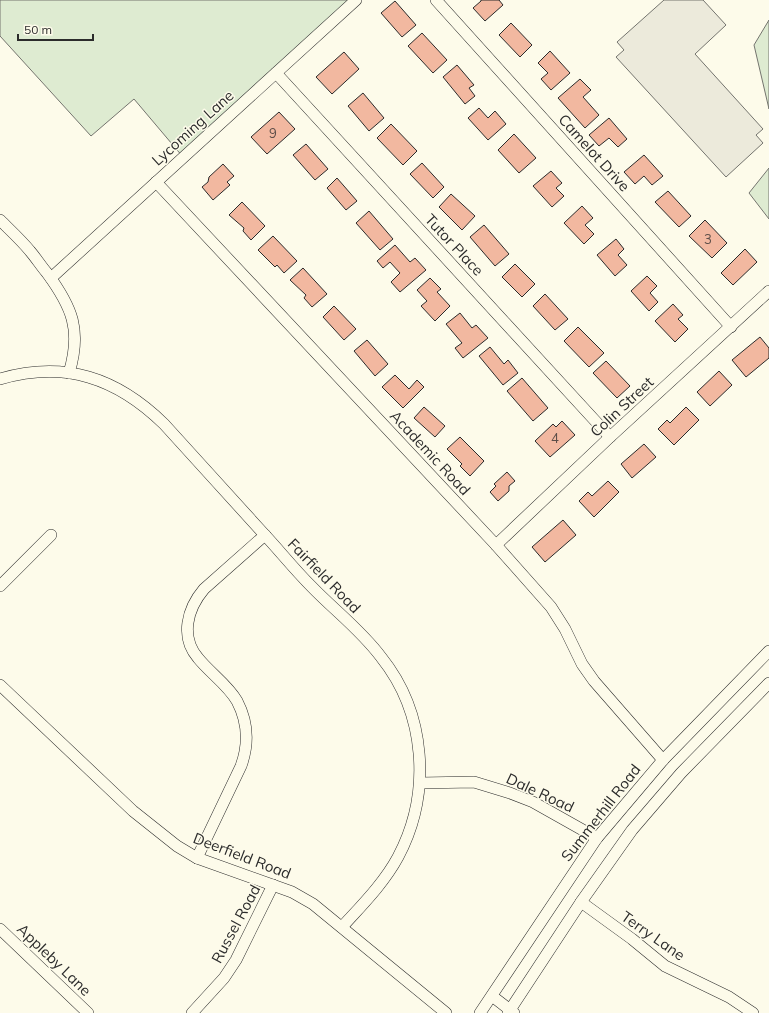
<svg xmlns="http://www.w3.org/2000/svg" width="769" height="1013" font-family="Mulish,sans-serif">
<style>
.green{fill:#deebd1;stroke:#74746e}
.parking{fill:#eceadb;stroke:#74746e}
.building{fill:#f2b8a0;stroke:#2b2b2b}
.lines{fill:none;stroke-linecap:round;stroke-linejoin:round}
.minor-casing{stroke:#2b2b2b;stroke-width:12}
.minor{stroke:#fdfbea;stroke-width:11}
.labels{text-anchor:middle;stroke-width:3;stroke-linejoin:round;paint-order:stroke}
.number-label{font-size:13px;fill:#5d4e48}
.street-label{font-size:15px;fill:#2b2b2b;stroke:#fdfbea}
</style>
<rect width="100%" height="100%" fill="#fdfbea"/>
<g class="green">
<polygon points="0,0 357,0 183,157 134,99 91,136 0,36"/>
<polygon points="769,20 769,109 754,45"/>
<polygon points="769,168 769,219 749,193"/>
</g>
<polygon class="parking" points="664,0 703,0 726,25 695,54 763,129 756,135 763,143 726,177 616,57 624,50 617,42"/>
<g class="building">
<polygon points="481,0 499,0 503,5 485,21 473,8 481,1"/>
<polygon points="395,1 416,25 402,37 381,13"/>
<polygon points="511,23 532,45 520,57 499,35"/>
<polygon points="422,33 447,60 433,73 408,46"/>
<polygon points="550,51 570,73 551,90 541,79 548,73 538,63"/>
<polygon points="344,52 359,69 332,94 316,77"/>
<polygon points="457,65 474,85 469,88 475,96 465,104 443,77"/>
<polygon points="580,79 591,90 583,97 599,115 585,128 558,98"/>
<polygon points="363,93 384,118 369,131 348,106"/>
<polygon points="479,108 488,118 495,111 506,124 488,140 468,118"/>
<polygon points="279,112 295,129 267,154 251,137"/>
<polygon points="609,118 627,139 618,147 609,138 599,146 589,135"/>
<polygon points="391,124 417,151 403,165 377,138"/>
<polygon points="514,134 536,158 519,173 498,150"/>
<polygon points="306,144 328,169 315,180 293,155"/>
<polygon points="644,155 663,176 652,185 644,176 635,184 624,172"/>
<polygon points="422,163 444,187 433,198 410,174"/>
<polygon points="223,164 234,176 227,182 230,185 213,200 202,187 208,182 209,177"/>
<polygon points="551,171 562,183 556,188 564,196 552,207 533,186"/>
<polygon points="337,178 357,201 346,210 327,188"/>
<polygon points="668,191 691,216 679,227 655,202"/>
<polygon points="451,194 475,216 462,230 439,207"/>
<polygon points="242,202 265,226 251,240 243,231 244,228 229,215"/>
<polygon points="582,206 593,218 585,225 594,234 584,244 564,223"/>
<polygon points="369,211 393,239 380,250 356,223"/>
<polygon points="705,220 727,243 712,258 689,236"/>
<polygon points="484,225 509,254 495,266 470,237"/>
<polygon points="273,236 297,261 284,273 277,265 275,267 258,250"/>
<polygon points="616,239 624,249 618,255 627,265 615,276 597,255"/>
<polygon points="395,245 410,262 415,258 426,270 400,292 391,282 400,273 390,262 383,268 377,261"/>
<polygon points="745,249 757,262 733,285 721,273"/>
<polygon points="515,264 535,284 522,297 502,277"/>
<polygon points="303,268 327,294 312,307 304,298 306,295 290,280"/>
<polygon points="647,276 657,286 650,293 658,302 649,311 631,291"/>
<polygon points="430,278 441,289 437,292 450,306 435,321 421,306 427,301 417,290"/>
<polygon points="545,294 568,319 555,330 533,306"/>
<polygon points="673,304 683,315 678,319 688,329 675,342 655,321"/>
<polygon points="334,306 356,329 344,340 323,317"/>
<polygon points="460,313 472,328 476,325 488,338 463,358 455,348 462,343 446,324"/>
<polygon points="578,327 604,353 589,367 564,341"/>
<polygon points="760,337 769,348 769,358 746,377 732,360"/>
<polygon points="367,340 388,364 375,376 354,351"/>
<polygon points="490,347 504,364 508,360 518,373 503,385 479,356"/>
<polygon points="606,361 630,386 617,398 593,373"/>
<polygon points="719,371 732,385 710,406 697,392"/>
<polygon points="395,375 409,389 417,380 424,387 403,408 382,387"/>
<polygon points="522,378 548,408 533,421 507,391"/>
<polygon points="424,407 445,426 435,437 414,418"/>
<polygon points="686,407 699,420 674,445 658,429 667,420 670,423"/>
<polygon points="562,421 575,435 550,457 535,441 553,424 556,427"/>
<polygon points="460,437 484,461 470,476 460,466 462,464 447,449"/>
<polygon points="644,444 656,457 632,478 621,464"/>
<polygon points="507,472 515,481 509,486 509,491 498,501 490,492 496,486 494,484"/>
<polygon points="608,481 619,492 594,517 579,501 588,492 592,496"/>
<polygon points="563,520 576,535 545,562 532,547"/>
</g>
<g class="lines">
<g class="minor-casing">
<g id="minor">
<polyline points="436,0 731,327"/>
<polyline points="276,73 610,437"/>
<polyline points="156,182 496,545 551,607 565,629 582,664 594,681 663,760"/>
<path d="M0,220C10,230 21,240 30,251C36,258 41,266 47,273C72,307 82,330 69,373"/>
<polyline points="51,278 356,0"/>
<path d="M0,379C65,360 117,378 164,424C197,460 230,497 263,533C279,550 294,569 311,586C334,610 361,630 381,657C426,713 432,793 398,857C384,883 362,905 342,927"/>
<polyline points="496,545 610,437 769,291"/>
<polyline points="0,586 51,535"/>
<polyline points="0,685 133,811 177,846 197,858 292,892 313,904 446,1013"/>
<polyline points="420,783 474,782 510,793 533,802 597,838"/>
<path d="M197,858L241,766C249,744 248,722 237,701C228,685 210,673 198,658C180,637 187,609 204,589L265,535"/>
<polyline points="581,902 632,939 665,966 729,997 753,1013"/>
<polyline points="0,929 88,1013"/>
<polyline points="492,996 514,1013"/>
<polyline points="192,1013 224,978 236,960 273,885"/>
<polyline points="480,1013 597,838 663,760 769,651"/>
<polyline points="508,1013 581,902 632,830 681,773 769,683"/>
</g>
</g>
<use href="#minor" class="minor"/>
</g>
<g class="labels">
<g class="number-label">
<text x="273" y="138">9</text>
<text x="708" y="244">3</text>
<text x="555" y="443">4</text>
</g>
<g class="street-label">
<text transform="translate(193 128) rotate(-42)" y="5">Lycoming Lane</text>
<text transform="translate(594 153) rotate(48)" y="5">Camelot Drive</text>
<text transform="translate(454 245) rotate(47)" y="5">Tutor Place</text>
<text transform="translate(622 407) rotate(-43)" y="5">Colin Street</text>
<text transform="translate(430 453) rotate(47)" y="5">Academic Road</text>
<text transform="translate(324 576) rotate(46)" y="5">Fairfield Road</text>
<text transform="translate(540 793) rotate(25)" y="5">Dale Road</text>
<text transform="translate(601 813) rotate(-52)" y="5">Summerhill Road</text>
<text transform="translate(242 856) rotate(21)" y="5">Deerfield Road</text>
<text transform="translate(236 924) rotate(-62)" y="5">Russel Road</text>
<text transform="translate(653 936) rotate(35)" y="5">Terry Lane</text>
<text transform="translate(54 960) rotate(44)" y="5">Appleby Lane</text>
</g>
</g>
<path d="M18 34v6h75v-6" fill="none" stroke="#2b2b2b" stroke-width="2"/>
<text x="24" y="34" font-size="12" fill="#2b2b2b" stroke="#fdfbea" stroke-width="3" paint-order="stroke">50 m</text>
</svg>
